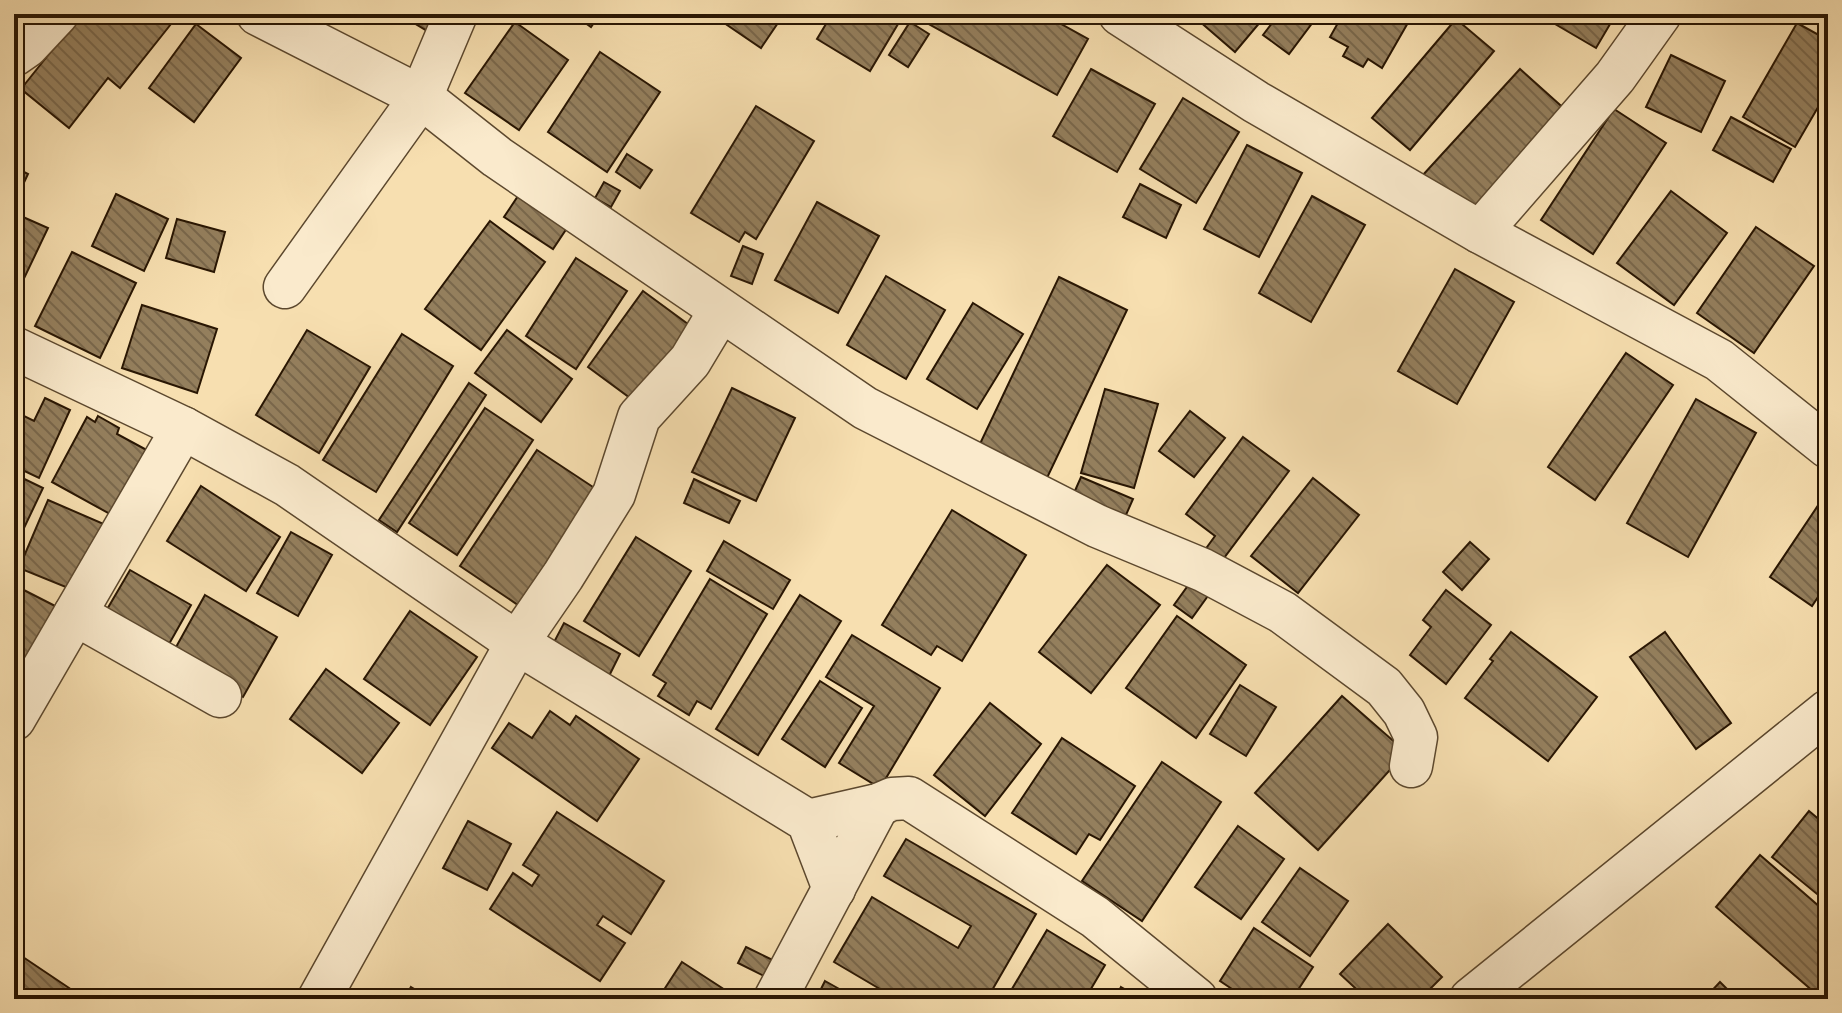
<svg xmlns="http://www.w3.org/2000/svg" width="1842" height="1013" font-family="'IM FELL Double Pica',serif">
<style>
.building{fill:url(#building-back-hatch);stroke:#291603;stroke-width:2}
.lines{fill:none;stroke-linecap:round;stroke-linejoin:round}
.minor-casing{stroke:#5c482e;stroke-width:45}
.minor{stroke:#faeacc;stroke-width:42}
</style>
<defs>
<pattern id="building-back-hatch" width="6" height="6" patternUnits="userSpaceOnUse" patternTransform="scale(2)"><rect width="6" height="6" fill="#947f5d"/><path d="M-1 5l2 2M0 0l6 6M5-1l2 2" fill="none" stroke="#79674b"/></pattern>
</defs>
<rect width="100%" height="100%" fill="#f7dfb0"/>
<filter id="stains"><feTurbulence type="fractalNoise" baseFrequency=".0025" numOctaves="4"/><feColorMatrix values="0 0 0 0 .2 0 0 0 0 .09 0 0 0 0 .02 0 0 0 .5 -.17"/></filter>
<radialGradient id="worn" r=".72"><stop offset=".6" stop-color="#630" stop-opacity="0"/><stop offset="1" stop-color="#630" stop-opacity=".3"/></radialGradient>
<g class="building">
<polygon points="81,14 158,14 171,24 120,88 108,78 69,128 21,89"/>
<polygon points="399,14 453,14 439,38"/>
<polygon points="573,14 600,14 591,27"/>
<polygon points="711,14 784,14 761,48"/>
<polygon points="832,14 904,14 870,71 817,39"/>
<polygon points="932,14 1043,14 1088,39 1057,95 927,23"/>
<polygon points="1191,14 1267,14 1235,52"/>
<polygon points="1279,14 1319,14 1289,54 1263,35"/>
<polygon points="1343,14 1413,14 1382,68 1368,59 1363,67 1343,56 1348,47 1330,37"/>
<polygon points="1538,14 1616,14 1596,48"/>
<polygon points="1456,19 1494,51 1410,150 1372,118"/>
<polygon points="515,22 568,60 519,130 465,93"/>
<polygon points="910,22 929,34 908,67 889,55"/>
<polygon points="1797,23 1828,40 1828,90 1795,147 1743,117"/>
<polygon points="196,24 241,58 194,122 149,88"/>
<polygon points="600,52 660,92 607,172 548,132"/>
<polygon points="1671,55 1725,81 1701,132 1646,107"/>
<polygon points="1091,69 1155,104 1117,172 1053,136"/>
<polygon points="1520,69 1568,112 1469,220 1422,176"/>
<polygon points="1183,98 1239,132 1196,203 1140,169"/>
<polygon points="756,106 814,141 756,239 745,232 739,242 691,213"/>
<polygon points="1614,109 1666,143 1593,254 1541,220"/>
<polygon points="1731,117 1791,149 1773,182 1713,150"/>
<polygon points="1247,145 1302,173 1259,257 1204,229"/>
<polygon points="627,154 652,170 640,188 616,172"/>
<polygon points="14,167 28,174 14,204"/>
<polygon points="604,182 620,191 611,207 595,198"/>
<polygon points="1140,184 1181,205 1166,238 1123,217"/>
<polygon points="522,190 571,222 553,249 504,217"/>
<polygon points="1671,191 1727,233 1674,305 1617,263"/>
<polygon points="116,194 168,219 144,271 92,246"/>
<polygon points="1312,196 1365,225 1311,322 1259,293"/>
<polygon points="817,202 879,236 838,313 775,280"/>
<polygon points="14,213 48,228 18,291 14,289"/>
<polygon points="177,219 225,232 214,272 166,258"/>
<polygon points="490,221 545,262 481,350 425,309"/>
<polygon points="1756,227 1814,266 1754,353 1697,313"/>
<polygon points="743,246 763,254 752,284 731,276"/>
<polygon points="72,252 136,283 100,358 35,326"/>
<polygon points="576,258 627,291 576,369 526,336"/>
<polygon points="1455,269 1514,302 1457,404 1398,371"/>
<polygon points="886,276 945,310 906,379 847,345"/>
<polygon points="1059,277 1127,310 1046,480 978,448"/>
<polygon points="643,291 696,330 641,406 588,367"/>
<polygon points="973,303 1023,334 977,409 927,379"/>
<polygon points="142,305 217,329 197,393 122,368"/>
<polygon points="307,330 370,367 319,453 256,415"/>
<polygon points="507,330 572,379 541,422 475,373"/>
<polygon points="402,334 453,366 376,492 323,460"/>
<polygon points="1626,353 1673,385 1595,500 1548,467"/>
<polygon points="469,383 486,395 397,532 379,520"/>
<polygon points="732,388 795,418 756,501 692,472"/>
<polygon points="1105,389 1158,404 1134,488 1081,473"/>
<polygon points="45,398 70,410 39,478 14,466 14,411 34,421"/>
<polygon points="1696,399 1756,433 1688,557 1627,523"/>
<polygon points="485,408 533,440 457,555 409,523"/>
<polygon points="1190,411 1225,438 1194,477 1159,451"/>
<polygon points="98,416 119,428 117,434 154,454 119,519 52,482 87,417 95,422"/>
<polygon points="1243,437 1289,471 1218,566 1202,554 1215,536 1186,514"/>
<polygon points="537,450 596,489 552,578 542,570 518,605 460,566"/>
<polygon points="14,474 43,488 14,549"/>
<polygon points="1081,477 1133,499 1122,524 1070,502"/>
<polygon points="1313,478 1359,515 1298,593 1251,556"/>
<polygon points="694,479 740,501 729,523 684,503"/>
<polygon points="201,486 280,537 246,591 167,541"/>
<polygon points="48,500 106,525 78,592 19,568"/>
<polygon points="1819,504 1828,510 1828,582 1812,606 1770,577"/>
<polygon points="952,510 1026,555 962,661 937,646 931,655 882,625"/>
<polygon points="291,532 332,555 298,616 257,593"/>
<polygon points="636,537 691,571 639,656 584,621"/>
<polygon points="724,541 790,580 773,609 707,571"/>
<polygon points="1470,542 1489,559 1462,590 1443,572"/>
<polygon points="1107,565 1160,605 1091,693 1039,652"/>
<polygon points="130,570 191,605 164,653 102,618"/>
<polygon points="710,579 767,614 711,709 697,701 689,715 658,696 666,683 653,675"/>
<polygon points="1192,580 1210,593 1192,618 1174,605"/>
<polygon points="14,585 63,610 32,670 14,661"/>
<polygon points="1446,590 1491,625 1446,684 1410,655 1431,627 1423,620"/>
<polygon points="205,595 277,637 243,697 171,656"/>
<polygon points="800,595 841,621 758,755 716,729"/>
<polygon points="410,611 477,657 430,725 364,679"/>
<polygon points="1177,616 1246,665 1196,738 1126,688"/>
<polygon points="564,623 620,654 609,676 553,644"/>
<polygon points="1511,632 1597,697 1548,761 1465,698 1493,661 1490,659"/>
<polygon points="1665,632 1731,723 1696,749 1630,657"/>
<polygon points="852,635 940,688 880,788 839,763 874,706 826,677"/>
<polygon points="326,669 399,723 362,773 290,719"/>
<polygon points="820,681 862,708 825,767 782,739"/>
<polygon points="1240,685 1276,707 1246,756 1210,734"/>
<polygon points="1342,696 1406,752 1318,850 1255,793"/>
<polygon points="990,703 1041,744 985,816 934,775"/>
<polygon points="550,711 570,725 576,716 639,759 597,821 492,748 509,723 532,738"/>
<polygon points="1062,738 1135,786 1100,840 1089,834 1076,854 1012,813"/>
<polygon points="1162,762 1221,802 1142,921 1082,881"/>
<polygon points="1809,811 1828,827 1828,903 1772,857"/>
<polygon points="557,812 664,881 631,934 603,916 597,925 625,943 600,981 490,909 513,873 532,886 539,875 523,865"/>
<polygon points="468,821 511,844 487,890 443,868"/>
<polygon points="1238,826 1284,859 1241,919 1195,887"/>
<polygon points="906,839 1036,914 987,999 897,999 834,962 872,897 958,948 971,926 884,876"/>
<polygon points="1760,855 1828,914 1828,999 1822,999 1716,907"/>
<polygon points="1300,868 1348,901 1310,956 1262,922"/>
<polygon points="1388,924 1442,977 1420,999 1367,999 1340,974"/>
<polygon points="1254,928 1313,967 1292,999 1247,999 1220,981"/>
<polygon points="1047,930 1105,965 1085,999 1006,999"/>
<polygon points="746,947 781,964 774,981 738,963"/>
<polygon points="14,951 78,994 75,999 14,999"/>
<polygon points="682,962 739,999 658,999"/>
<polygon points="825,981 857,999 816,999"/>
<polygon points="1720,982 1737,999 1704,999"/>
<polygon points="411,987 431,999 404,999"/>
<polygon points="1121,987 1142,999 1115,999"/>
</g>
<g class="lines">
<g class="minor-casing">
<g id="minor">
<polyline points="258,14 421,97 497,157 865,408 1097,526 1203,570 1282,612 1384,687 1404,712 1416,737 1411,766"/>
<polyline points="1120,14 1256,102 1480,232 1719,360 1828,447"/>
<polyline points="14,55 27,46 57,14"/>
<polyline points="1480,232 1615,77 1660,14"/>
<polyline points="285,287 421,97 456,14"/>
<polyline points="14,348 183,428 287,485 517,643 808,821 834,889"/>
<polyline points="75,614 220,696"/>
<polyline points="14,719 183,428"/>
<polyline points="808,821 878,805 892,799 909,798 1095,917 1196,999"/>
<polyline points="319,999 517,643 563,576 614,494 639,417 690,361 720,311"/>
<polyline points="775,999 878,805"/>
<polyline points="1471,999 1828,711"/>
</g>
</g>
<use href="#minor" class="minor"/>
</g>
<rect width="1842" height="1013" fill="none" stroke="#f7dfb0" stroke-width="48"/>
<rect x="16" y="16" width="1810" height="981" fill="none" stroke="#291603" stroke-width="4"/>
<rect x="24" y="24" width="1794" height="965" fill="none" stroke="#291603" stroke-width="2"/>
<rect width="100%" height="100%" filter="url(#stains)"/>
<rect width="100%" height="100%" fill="url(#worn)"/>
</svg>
